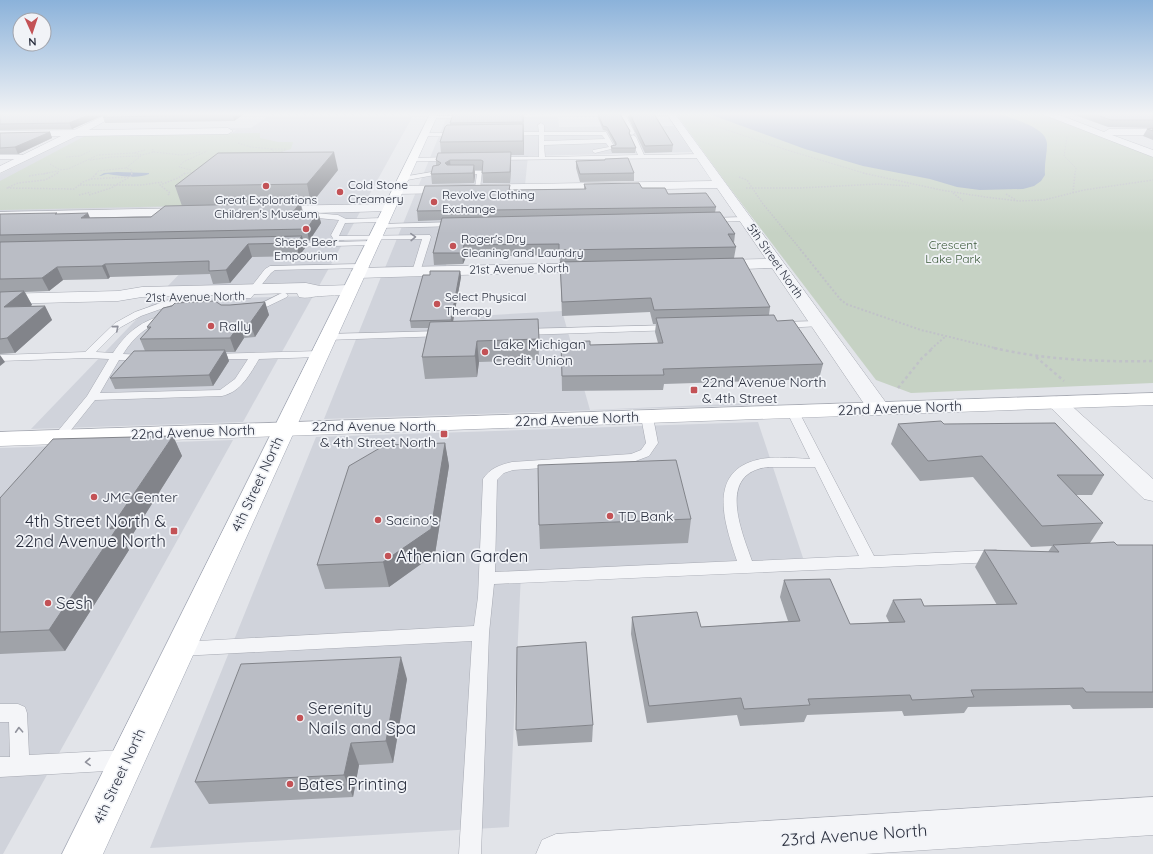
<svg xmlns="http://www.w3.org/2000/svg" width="1153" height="854" font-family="Quicksand,sans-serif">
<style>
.built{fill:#d0d3db}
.green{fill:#c6d2c4}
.water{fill:#a0aec6}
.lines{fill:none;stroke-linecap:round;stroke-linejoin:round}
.lane-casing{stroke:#a7aab3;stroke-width:1}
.street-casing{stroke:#a7aab3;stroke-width:1}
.secondary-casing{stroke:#a7aab3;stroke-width:1}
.primary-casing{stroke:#a2a7b4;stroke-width:1}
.path-far3{stroke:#c0c2c8;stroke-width:1;stroke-dasharray:1.5 1.5;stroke-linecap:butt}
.path-far2{stroke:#c0c2c8;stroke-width:1.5;stroke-dasharray:1.5 1.5;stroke-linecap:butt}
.path-far1{stroke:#c0c2c8;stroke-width:2;stroke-dasharray:2 2;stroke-linecap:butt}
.path{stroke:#c0c2c8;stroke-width:2.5;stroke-dasharray:3 3;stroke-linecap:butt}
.lane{fill:#f4f5f8;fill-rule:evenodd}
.street{fill:#f4f5f8;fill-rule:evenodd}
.secondary{fill:#fff;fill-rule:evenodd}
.primary{fill:#fff;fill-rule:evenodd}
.wall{fill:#a0a3a9}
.shaded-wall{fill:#82848a}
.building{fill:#babdc5;stroke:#82848a}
.oneway{stroke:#90929c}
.poi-dot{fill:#c35256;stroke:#f1f3f7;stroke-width:1.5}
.labels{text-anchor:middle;stroke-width:3.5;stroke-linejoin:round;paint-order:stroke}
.far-poi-label{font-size:12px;fill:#2b303f;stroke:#f1f3f7;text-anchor:start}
.far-park-label{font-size:12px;fill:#3c5a3a;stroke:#f1f3f7}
.far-street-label{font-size:12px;fill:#2b303f;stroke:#f1f3f7}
.poi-label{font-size:14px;fill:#2b303f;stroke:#f1f3f7;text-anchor:start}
.street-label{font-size:14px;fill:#2b303f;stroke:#f1f3f7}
.near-poi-label{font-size:17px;fill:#2b303f;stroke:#f1f3f7;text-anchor:start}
.near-street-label{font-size:17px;fill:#2b303f;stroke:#f1f3f7}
</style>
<rect width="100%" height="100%" fill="#e2e4e9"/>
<g class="built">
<polygon points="271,114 414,114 363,206 243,208 245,205 0,212 0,174 77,135 232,133 236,130 84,131 88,129 251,128"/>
<polygon points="448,114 558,114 559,127 674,126 692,152 528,156 525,185 418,187"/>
<polygon points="453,191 446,267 385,268 416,192"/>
<polygon points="360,212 319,286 164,290 237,214"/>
<polygon points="445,276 441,318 562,311 590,410 752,403 752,405 324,419 381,277"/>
<polygon points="313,296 243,422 31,429 155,300"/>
<polygon points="758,422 806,567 521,574 509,827 150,848 316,437"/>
<polygon points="233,440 3,854 0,854 0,448"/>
</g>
<g class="green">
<polygon points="676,114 1042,114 1153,157 1153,383 911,393 876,380 729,187"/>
<polygon points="260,133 260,138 278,142 293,142 291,149 259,159 184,206 0,210 0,181 85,136"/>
</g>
<g class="water">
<path d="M709,114H999C1013,119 1047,127 1047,144C1047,155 1044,164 1045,175L1041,181L1034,186L1023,189L980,190L957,187L930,179L863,166L805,149Z"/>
<path d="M117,172L149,173V174C138,179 120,176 108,174C105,174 102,176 99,176L104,173Z"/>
</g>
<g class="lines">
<g class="lane-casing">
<g id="lane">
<polygon points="589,114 674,114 672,115 626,116 635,133 632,135 629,133 621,116 509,117 507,116 509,115"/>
<polygon points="432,116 468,116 470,117 468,118 430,118"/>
<path d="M541,123L544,125V132H606L615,148L595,153L592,151L593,150L609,147L606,143L544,145L545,157L638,155L630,137L633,135L636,137L644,155L701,154L704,156L701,158L494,160L493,159L496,157H539V135L509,136L506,134L509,132H539L538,125ZM544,135H602L605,139L544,141Z"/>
<polygon points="423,133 458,133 461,135 458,137 421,136 421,134"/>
<polygon points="0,155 27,155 30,157 27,159 0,159"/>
<polygon points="411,158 452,157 455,159 452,161 409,161 409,159"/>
<polygon points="438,171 441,173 440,174 402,181 399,179 402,177"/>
<polygon points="458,171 482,171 480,189 475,188 477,174 460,174 458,173"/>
<polygon points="312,208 315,210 314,213 338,215 346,219 383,218 387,220 383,222 345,223 339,236 430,235 431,237 420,272 416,275 412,272 422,239 334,240 331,235 339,220 307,217 306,215 310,209"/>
<polygon points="746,217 750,219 749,221 709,222 705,220 709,218"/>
<polygon points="457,222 461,224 460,226 380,228 376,226 380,224"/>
<polygon points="372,241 375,241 375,245 289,247 285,245 289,243"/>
<polygon points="361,264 365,266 364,268 275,270 271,273 251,298 245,298 244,296 265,269 270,266"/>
<polygon points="284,292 288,295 287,297 254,313 248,313 246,311"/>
<path d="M183,295L188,298L186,300L141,316L121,327L96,352L113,353C128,331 141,321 167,314L172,317L170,319C149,324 135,335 123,354L143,355L148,358L143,361L119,360L100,393L220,390L235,379L248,359H208L207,357L208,355L212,354L319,351L324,354L319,357L259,359C250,374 241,392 222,396L95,400L63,440H55L53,437L87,396L109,359L88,358L0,361V355L85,352L115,323L135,312Z"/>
<polygon points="819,321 822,322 824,324 822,326 781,328 776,325 781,322"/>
<polygon points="672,325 677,328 675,330 523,335 518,332 523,329"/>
<polygon points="442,331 445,332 447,334 445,336 327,340 322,337 327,334"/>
<path d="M793,409L797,410L799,412L874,556L996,550L1001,552L1003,556L1001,560L996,562L494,584L489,633L481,854H459L472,641L180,656L174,654L171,649L174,644L180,642L474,626L478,597L483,479C490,468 500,465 512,462L631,454L641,450L646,443L641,417L643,415H651L653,417L658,443L649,456L633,462L513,470L504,473L497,480L495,572L737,561C727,530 707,478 750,462C768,455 791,458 810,459L787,412L789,410ZM768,467H815L859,556L752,561C741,530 717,473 768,467Z"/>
<polygon points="0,704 18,704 25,707 27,713 29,755 124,750 131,753 134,760 131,767 124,770 0,777 0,757 10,757 9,722 0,722"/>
</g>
</g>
<g class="street-casing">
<g id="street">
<polygon points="108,114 118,114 89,130 228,128 233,131 228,134 77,136 0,173 0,166 61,136 0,137 0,131 74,130"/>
<polygon points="667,114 675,114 887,404 890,409 887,414 879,415 871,414 772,268 717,270 712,268 709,265 712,262 717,260 766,259 717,188 397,194 393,193 391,190 393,187 397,186 712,181"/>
<polygon points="1046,114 1057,114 1104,132 1109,129 1153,129 1153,135 1112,135 1153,150 1153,157 1047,116"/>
<polygon points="388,204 392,205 394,208 392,211 273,214 268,213 267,210 268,207 273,206"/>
<polygon points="187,208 192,209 193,212 192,215 0,220 0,212"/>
<polygon points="590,263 595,265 598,268 595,271 358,278 353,276 350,273 353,270 358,268"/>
<path d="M306,283L320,286L349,285L355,287L357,290L355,293C344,296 333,295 322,296C314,296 307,299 299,297L297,293L142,297L118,301L0,304V294L118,291L142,287Z"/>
<polygon points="1057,397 1064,399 1153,479 1153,501 1144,499 1050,407 1047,403 1050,399"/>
<polygon points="1153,797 1153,835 865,854 536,854 542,840 556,834"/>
</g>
</g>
<g class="secondary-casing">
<polygon id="secondary" points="1153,393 1153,405 0,446 0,432"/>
</g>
<g class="primary-casing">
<polygon id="primary" points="430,114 438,114 103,854 62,854"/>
</g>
<g class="path-far3">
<polyline points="697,120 787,150 867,174"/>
<polyline points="1067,137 1064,156 1076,168 1075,174"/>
<polyline points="238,143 251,147 272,149"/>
<path d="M272,149H286C281,153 276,153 271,150Z"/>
<polyline points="154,152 181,155 201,152"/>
<polyline points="134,153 142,155 154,152 152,151 153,149"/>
<polyline points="66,157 80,156 90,151"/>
<polyline points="90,160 111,157 141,156"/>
<polyline points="50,164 60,170 68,169 98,155 133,153 145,150"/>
<polyline points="126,168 142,155"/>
<polyline points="191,170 179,167 183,162 207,151"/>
<polyline points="43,174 57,171 59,172 57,174"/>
<polyline points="96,174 98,171 125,168 132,170 131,174"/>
<polyline points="184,174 197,171"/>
</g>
<g class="path-far2">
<polyline points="58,173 45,180 18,183 7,188 74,189 83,182 91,179 97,173"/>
<polyline points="863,173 941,190 985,197 1019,201 1044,200 1084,190 1153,180"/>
<polyline points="29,176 48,173"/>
<polyline points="739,177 747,180 763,204 801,250"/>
<polyline points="91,179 128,177"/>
<polyline points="80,185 142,185 162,182"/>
<polyline points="746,188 800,188 878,184 909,186"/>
<polyline points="953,193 963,201"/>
<polyline points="1073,193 1075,173"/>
<polyline points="1006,194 1016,200"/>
<polyline points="79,195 91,192"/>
<polyline points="89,195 111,188 131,176 132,173"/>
<polyline points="168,195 170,193 160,185 178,178 185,173"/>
</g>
<g class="path-far1">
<polyline points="800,249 840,299 846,304 921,330 999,349"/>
<polyline points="931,349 946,336"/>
</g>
<g class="path">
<path d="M994,348C1046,360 1100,362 1153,361"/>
<polyline points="1036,357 1064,381"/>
<polyline points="898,388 922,358 933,348"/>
</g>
<use href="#lane" class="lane"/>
<use href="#street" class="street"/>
<use href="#secondary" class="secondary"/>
<use href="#primary" class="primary"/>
</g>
<g class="wall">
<polygon points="0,114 106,114 72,129 0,130"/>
<polygon points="244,114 234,121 105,123 103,117"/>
<polygon points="524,114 524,155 511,155 511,162 510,183 483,183 482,170 475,170 475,176 474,183 432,184 431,174 436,166 436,160 441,153 440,142 450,125 450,123"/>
<polygon points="598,114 630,131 630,135 636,148 635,153 612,153 611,150 611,146 615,145 607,131 603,130 598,118"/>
<polygon points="629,114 654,114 673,145 672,152 645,153 628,117"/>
<polygon points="1072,114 1153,114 1153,128 1108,127"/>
<polygon points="1153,128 1153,140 1143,136 1147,129"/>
<polygon points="50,132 52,138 18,154 0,154 0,133"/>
<polygon points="605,159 634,173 634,181 580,182 576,168 576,161 605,160"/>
<polygon points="338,170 311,204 301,204 303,212 318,212 321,223 309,241 303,241 305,248 299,256 252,257 230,283 213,284 210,274 110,277 108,279 63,280 49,291 25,292 32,305 30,306 45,306 52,320 15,353 0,354 0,214 57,214 90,218 151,217 182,206 175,186"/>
<polygon points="584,184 642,188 668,194 716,207 715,213 735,234 734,243 736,247 734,258 770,307 769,315 777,321 823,364 819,379 664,384 663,390 562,391 561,342 590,345 658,343 655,332 656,324 653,324 650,312 562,316 560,262 559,255 466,257 463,264 434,265 433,253 441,220 418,221 417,211 510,185 510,190 584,189"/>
<polygon points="460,271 461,277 453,322 538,319 539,360 479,362 477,377 425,379 422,357 428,328 411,328 410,321 430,275"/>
<polygon points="265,302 269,315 255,337 244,338 235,352 226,352 229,361 213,386 115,389 110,378 145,351 140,339 148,330 147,327 172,306 230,305"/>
<polygon points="898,424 944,424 1104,475 1092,495 1076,495 1103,523 1090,543 1117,545 1153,545 1153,708 1073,709 1070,705 968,707 964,713 904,716 902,711 807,715 804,722 740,726 737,715 647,723 631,634 632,617 701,627 788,621 780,597 784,580 850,624 889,622 886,616 893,600 924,606 997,605 975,567 984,550 1048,552 1052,546 1031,547 973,477 920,481 891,444"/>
<polygon points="173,436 182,456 126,545 129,550 65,651 0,654 0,498"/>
<polygon points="445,443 449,466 435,554 389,587 325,589 317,565"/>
<polygon points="691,519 688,543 540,549 539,525"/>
<polygon points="407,679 393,763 359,765 353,797 209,804 195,782"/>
<polygon points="593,725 592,742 518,746 516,730"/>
</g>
<g class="shaded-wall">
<polygon points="91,114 106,114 72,129 69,123"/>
<polygon points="235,114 244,114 234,121 232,115"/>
<polygon points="523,124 524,137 524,155 523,141"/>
<polygon points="50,132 52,138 18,154 15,147"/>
<polygon points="334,152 338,170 311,204 307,184"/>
<polygon points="511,152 511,162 510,183 510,172"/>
<polygon points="450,160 451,170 445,163"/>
<polygon points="474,165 475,176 474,183 473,173"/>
<polygon points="300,203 303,215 293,212"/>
<polygon points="318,212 321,223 309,241 307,229"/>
<polygon points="88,213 93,225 81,218"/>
<polygon points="302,236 305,248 299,256 296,243"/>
<polygon points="248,244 252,257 230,283 226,270"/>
<polygon points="464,245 466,257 463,264 462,253"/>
<polygon points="105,264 110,277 108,279 102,266"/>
<polygon points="57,267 63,280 49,291 42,278"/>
<polygon points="460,271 461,277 452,327 451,320"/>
<polygon points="24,291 32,305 11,321 4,307"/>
<polygon points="265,302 269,315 255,337 250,323"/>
<polygon points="45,306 52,320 15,353 7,338"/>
<polygon points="240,324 244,338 235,352 230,338"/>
<polygon points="477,341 479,362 477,377 475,356"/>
<polygon points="225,350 229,361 213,386 209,375"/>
<polygon points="0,355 5,362 0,366"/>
<polygon points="173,436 182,456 126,545 129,550 65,651 49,630 110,529"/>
<polygon points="445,443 449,466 435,554 389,587 383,562"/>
<polygon points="401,657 407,679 393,763 386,741"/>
<polygon points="351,743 359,765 353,797 344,775"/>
</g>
<g class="building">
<polygon points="0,114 91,114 69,123 0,124"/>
<polygon points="109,114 235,114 232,115 103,117"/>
<polygon points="453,114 523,114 523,122 450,123"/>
<polygon points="598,114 620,114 630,131 629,133 636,148 612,148 611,146 616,145 616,143 607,127 603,126"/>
<polygon points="630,114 654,114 673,145 645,146"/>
<polygon points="1094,114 1153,114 1153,120 1111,120"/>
<polygon points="523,124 523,141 440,142 445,127 447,125"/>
<polygon points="1153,128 1153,131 1147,129"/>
<polygon points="50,132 15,147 0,148 0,133"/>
<polygon points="334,152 307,184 175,186 218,153"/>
<polygon points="511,152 510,172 482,173 483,161 481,160 450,160 445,163 447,165 474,165 473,173 431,174 433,166 439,165 441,163 436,160 438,153"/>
<polygon points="628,158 634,173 580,174 576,161 605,160 605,159"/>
<polygon points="639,183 642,188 665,188 668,194 706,193 716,207 417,211 425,186 510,185 509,190 586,189 584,184"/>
<polygon points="300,203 293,212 318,212 307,229 0,235 0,214 57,213 55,214 88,213 81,218 151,217 165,206"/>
<polygon points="720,212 735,234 728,234 736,247 559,250 559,244 464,245 462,253 433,253 442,218"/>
<polygon points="302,236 296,243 248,244 226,270 209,271 209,261 105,264 102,266 57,267 42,278 0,279 0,242"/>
<polygon points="743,258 770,307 654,310 651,298 562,302 560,262"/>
<polygon points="430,271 460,271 451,320 410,321 423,275 430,275"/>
<polygon points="24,291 4,307 45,306 7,338 0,339 0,292"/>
<polygon points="215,301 221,305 230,305 265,302 250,323 240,324 230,338 140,339 151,327 147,327 163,308 172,306 175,303"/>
<polygon points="774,315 777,321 793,320 823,364 663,369 664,375 562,376 561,342 590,341 590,345 663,343 656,318"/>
<polygon points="538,319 539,339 477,341 475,356 422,357 430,322"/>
<polygon points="225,350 209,375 110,378 134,351"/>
<polygon points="941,421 944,424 1055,423 1104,475 1057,475 1103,523 1042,526 982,456 928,461 898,424"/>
<polygon points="173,436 110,529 117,528 49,630 0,632 0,498 53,439"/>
<polygon points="445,443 431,529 383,562 317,565 349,466 385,445"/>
<polygon points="676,460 691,519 539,525 538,465"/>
<polygon points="1114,542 1117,545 1153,545 1153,692 1086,692 1083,688 971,690 974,697 912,700 910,695 808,699 810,705 744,709 741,698 649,706 632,617 697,612 701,627 800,621 784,580 830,579 850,624 905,622 893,600 921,599 924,606 1017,604 984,550 1059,552 1053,545"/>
<polygon points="586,642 593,725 516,730 517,647"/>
<polygon points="401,657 386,741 351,743 344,775 195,782 241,664"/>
</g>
<defs><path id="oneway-chevron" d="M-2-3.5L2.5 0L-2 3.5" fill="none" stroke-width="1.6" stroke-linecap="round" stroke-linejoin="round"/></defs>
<g class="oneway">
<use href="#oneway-chevron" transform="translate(413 237) rotate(-2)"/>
<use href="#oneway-chevron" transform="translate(116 328) rotate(-41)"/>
<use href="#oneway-chevron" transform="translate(19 730) rotate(-93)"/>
<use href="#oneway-chevron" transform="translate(88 762) rotate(177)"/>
</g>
<linearGradient id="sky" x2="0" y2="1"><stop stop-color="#8bb2da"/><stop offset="0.49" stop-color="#f2f3f5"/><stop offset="1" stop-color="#f2f3f5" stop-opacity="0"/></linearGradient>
<rect width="1153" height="233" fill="url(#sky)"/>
<g class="poi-dot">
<circle cx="266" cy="186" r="4"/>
<circle cx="340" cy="192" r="4"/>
<circle cx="434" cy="202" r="4"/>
<circle cx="306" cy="229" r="4"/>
<circle cx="453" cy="246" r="4"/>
<circle cx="437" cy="304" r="4"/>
<circle cx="211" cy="326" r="4"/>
<circle cx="485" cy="352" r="4"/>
<rect x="690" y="386" width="8" height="8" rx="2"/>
<rect x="440" y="430" width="8" height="8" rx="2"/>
<circle cx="94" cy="497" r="4"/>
<circle cx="610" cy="516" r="4"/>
<circle cx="378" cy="520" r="4"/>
<rect x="170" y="527" width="8" height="8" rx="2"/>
<circle cx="388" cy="556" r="4"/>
<circle cx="48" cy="603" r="4"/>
<circle cx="300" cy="718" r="4"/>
<circle cx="290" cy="784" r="4"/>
</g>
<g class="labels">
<g class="far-poi-label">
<text x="348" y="189">Cold Stone<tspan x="348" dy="14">Creamery</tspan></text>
<text x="442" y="199">Revolve Clothing<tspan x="442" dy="14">Exchange</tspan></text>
<text x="266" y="204" text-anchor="middle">Great Explorations<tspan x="266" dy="14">Children's Museum</tspan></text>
<text x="461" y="243">Roger's Dry<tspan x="461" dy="14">Cleaning and Laundry</tspan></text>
<text x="306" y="246" text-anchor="middle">Sheps Beer<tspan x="306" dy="14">Empourium</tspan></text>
<text x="445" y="301">Select Physical<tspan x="445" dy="14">Therapy</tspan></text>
</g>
<g class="far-park-label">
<text x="953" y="249">Crescent<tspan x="953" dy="14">Lake Park</tspan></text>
</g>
<g class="far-street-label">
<text transform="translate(775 261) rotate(55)" y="4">5th Street North</text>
<text transform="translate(519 269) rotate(-1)" y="4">21st Avenue North</text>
<text transform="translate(195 297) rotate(-1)" y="4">21st Avenue North</text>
</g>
<g class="poi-label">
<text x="219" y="331">Rally</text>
<text x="493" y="349">Lake Michigan<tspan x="493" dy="16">Credit Union</tspan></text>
<text x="702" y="387">22nd Avenue North<tspan x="702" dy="16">&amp; 4th Street</tspan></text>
<text x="436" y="431" text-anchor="end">22nd Avenue North<tspan x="436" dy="16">&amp; 4th Street North</tspan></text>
<text x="102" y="502">JMC Center</text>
<text x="618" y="521">TD Bank</text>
<text x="386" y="525">Sacino's</text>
</g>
<g class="street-label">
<text transform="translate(900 408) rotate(-2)" y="5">22nd Avenue North</text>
<text transform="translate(577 419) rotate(-2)" y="5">22nd Avenue North</text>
<text transform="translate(193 432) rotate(-2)" y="5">22nd Avenue North</text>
<text transform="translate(257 484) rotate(-65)" y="5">4th Street North</text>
<text transform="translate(119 776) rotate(-65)" y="5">4th Street North</text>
</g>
<g class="near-poi-label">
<text x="166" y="527" text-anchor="end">4th Street North &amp;<tspan x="166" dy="20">22nd Avenue North</tspan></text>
<text x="396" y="562">Athenian Garden</text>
<text x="56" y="609">Sesh</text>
<text x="308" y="714">Serenity<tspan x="308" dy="20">Nails and Spa</tspan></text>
<text x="298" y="790">Bates Printing</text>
</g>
<g class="near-street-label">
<text transform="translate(854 835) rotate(-4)" y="6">23rd Avenue North</text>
</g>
</g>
<g transform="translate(32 32) rotate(177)"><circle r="19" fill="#f1f3f7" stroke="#a2a5ad"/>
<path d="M0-3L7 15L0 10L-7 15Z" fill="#c35256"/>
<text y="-6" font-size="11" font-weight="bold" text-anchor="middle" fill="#2b303f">N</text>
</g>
</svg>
